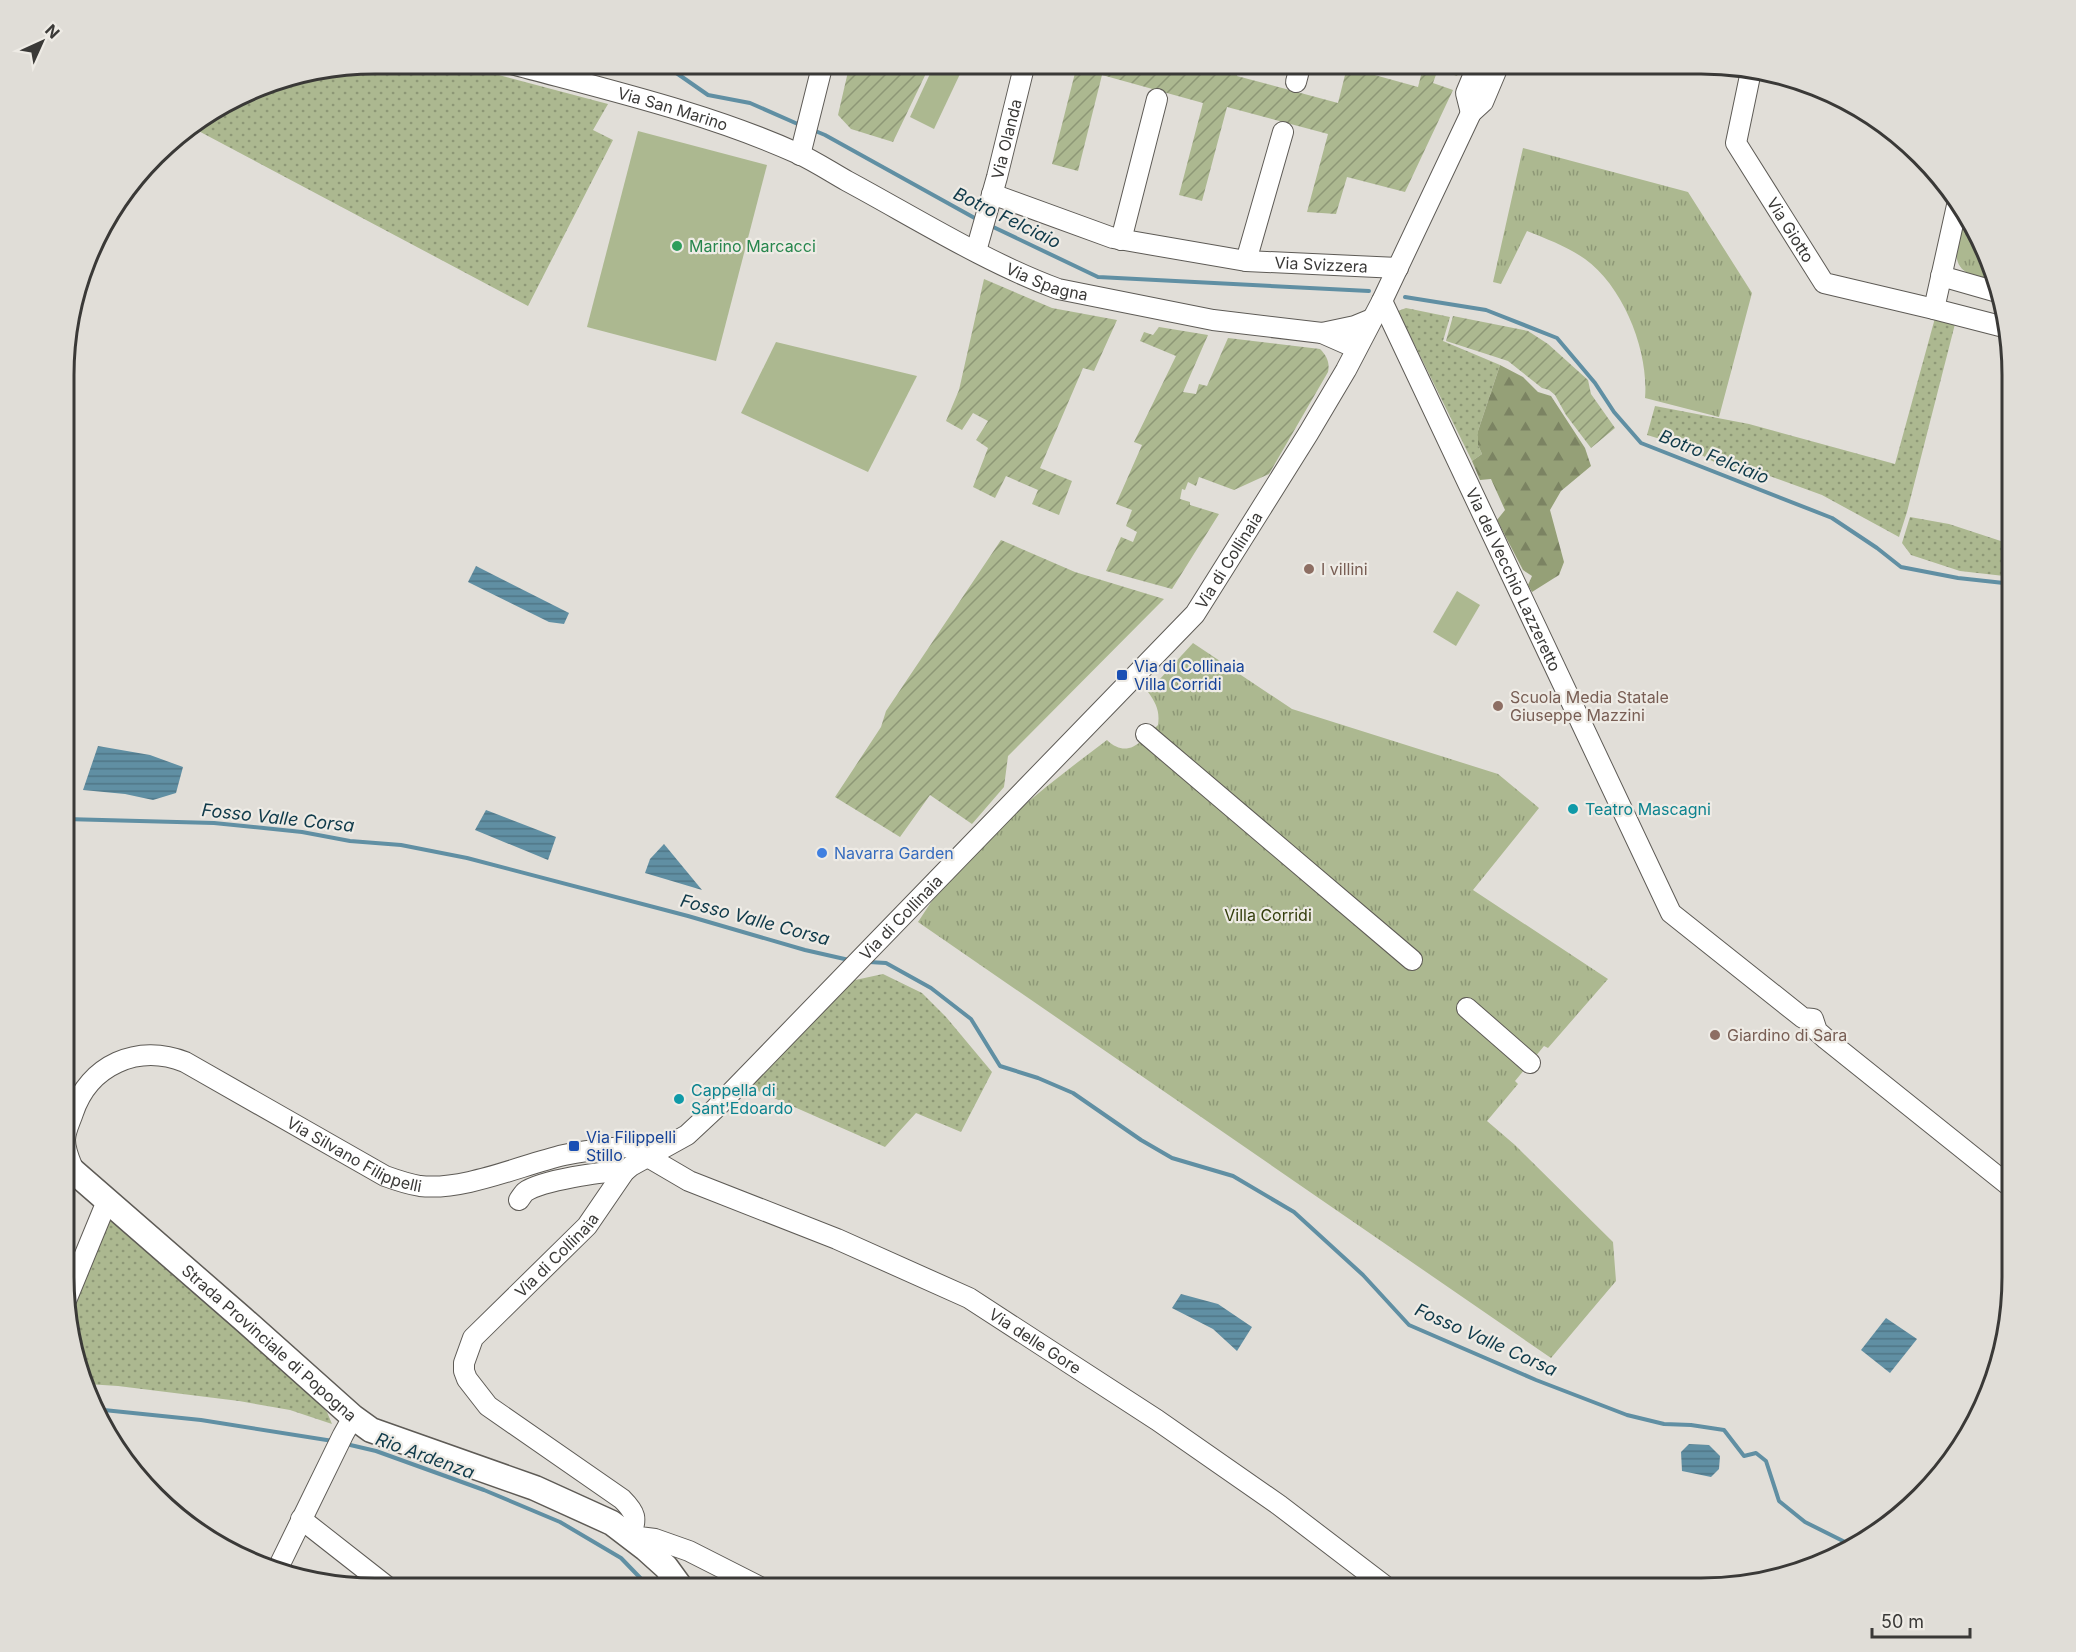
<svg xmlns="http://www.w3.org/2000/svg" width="2076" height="1652" font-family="Inter,sans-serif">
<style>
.grass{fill:url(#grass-dots)}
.forest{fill:url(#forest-firs)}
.park{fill:url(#park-tufts)}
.garden{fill:url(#garden-furrows)}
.pitch{fill:#acb890}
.water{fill:url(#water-rules)}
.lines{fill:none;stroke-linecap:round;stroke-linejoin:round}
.stream{stroke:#608fa3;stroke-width:4}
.minor-casing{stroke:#5e5b56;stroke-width:22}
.major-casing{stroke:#5e5b56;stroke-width:27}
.minor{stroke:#fff;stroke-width:20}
.major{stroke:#fff;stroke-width:24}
.leisure-dot{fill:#2e9e5b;stroke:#eeebe5;stroke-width:2}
.education-dot{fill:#8d6e63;stroke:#eeebe5;stroke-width:2}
.transit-dot{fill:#1a4fb4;stroke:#eeebe5;stroke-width:2}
.culture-dot{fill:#0f9aa8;stroke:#eeebe5;stroke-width:2}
.shop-dot{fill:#3f7fe0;stroke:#eeebe5;stroke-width:2}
.labels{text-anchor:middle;stroke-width:4.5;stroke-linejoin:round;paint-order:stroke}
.street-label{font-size:16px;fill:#3a3937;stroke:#eeebe5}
.leisure-label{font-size:16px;fill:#27864d;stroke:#eeebe5;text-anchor:start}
.education-label{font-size:16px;fill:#785e54;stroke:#eeebe5;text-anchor:start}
.transit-label{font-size:16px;fill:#164399;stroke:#eeebe5;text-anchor:start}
.culture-label{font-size:16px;fill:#0d838f;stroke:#eeebe5;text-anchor:start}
.shop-label{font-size:16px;fill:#366cbe;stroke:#eeebe5;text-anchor:start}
.park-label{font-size:16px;fill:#333d0b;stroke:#eeebe5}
.water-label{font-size:18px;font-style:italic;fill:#0f3a4a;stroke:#eeebe5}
.rim{fill:none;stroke:#3a3937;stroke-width:3}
</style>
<defs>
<pattern id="grass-dots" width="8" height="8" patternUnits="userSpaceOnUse" patternTransform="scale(1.5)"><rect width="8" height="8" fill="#acb890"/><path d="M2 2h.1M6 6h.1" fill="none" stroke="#8d9776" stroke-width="1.8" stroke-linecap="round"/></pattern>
<pattern id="forest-firs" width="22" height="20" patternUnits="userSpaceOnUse" patternTransform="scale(1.5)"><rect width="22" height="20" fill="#95a077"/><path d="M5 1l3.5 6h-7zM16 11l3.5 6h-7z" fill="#7b8362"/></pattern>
<pattern id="park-tufts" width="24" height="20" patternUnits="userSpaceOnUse" patternTransform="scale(1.5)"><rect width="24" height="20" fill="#acb890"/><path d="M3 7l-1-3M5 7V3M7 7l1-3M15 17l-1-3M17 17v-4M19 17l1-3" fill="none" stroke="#8d9776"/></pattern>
<pattern id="garden-furrows" width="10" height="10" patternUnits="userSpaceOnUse" patternTransform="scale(1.5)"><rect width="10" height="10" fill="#acb890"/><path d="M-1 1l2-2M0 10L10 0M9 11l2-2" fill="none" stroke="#8d9776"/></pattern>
<pattern id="water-rules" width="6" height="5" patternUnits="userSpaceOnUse" patternTransform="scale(1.5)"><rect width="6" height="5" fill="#608fa3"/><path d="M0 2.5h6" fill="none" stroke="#507686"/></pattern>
</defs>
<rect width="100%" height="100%" fill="#e1ded8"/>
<g class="grass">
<polygon points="375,63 454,63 608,104 593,130 613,140 528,306 191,127 274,80"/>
<polygon points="1406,308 1450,317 1443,341 1500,365 1478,431 1478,445 1482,454 1472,461 1398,311"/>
<polygon points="1935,318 1955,324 1907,512 1899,537 1822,495 1764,474 1725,468 1687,447 1647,435 1655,406 1749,424 1895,464"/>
<polygon points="1910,517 1949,524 2013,545 2013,577 1960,571 1911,555 1902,543"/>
<polygon points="883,974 922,993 946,1017 992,1072 961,1132 916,1113 885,1147 747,1086 846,982"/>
<polygon points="109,1215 293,1379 327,1412 332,1424 290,1410 239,1401 118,1386 87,1384 68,1316"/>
</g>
<polygon class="forest" points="1500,365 1523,377 1538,392 1551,396 1585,448 1591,466 1561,491 1550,510 1564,562 1559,575 1532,592 1528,585 1532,576 1523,570 1497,520 1505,510 1491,479 1480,480 1472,461 1482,454 1478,445 1478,431"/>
<g class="park">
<path d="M1523,148L1688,192L1752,293L1719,417L1645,398C1649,352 1624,287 1585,259C1568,247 1547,239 1527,231L1501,284L1493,282Z"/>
<path d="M1965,214L1989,255L1994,280C1986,278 1973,277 1966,272C1947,260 1961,231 1965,214Z"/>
<path d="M1193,643L1292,709L1498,774L1539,808L1473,890L1608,979L1548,1048L1544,1046L1515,1081L1518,1084L1487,1121L1515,1145L1613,1242L1616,1281L1551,1358L918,922C927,909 936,893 947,881C993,827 1051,782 1107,740C1128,760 1142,741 1158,725C1160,711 1156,703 1148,692Z"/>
</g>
<g class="garden">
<polygon points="850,63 931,63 893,142 851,129 838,115"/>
<polygon points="1055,63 1190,63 1210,69 1212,63 1240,63 1237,76 1338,103 1348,63 1373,63 1371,74 1418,87 1424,64 1462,64 1457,76 1438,69 1433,83 1453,90 1405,192 1347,177 1336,214 1307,212 1328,134 1227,107 1202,201 1179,195 1203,103 1102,75 1078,171 1052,164 1076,69"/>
<polygon points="984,279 1052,308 1117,320 1094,371 1083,368 1040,468 1072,481 1059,515 1032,504 1038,490 1006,476 995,498 973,487 988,448 976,440 988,421 973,413 962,430 946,421 959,390"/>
<polygon points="1453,316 1528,331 1548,344 1588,380 1591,394 1615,428 1591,448 1566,415 1555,395 1549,390 1542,388 1508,361 1446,341"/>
<path d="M1159,327L1208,335L1183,392L1196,394L1199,384L1207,386L1228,338L1320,349C1327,356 1330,363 1328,372L1269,474L1234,490L1199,477L1196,486L1188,482L1185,490L1182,489L1180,499L1190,502V505L1219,514L1172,589L1106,571L1121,537L1133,542L1137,532L1126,526L1132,510L1116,504L1142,445L1134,442L1176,356L1140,341L1144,332L1153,335Z"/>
<polygon points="1001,540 1075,572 1164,599 1008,756 1004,787 972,824 930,795 900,837 835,797 881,727 886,711"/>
</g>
<g class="pitch">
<polygon points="935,63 960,74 934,129 910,117"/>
<polygon points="638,131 767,165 716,361 587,327"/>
<polygon points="776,342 917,376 868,472 741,413"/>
<polygon points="1457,591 1480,605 1456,646 1433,632"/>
</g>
<g class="water">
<polygon points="476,566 569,613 564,624 549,622 468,582"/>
<polygon points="98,746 150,755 183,767 176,793 153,800 125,794 83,790"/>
<polygon points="486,810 556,837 548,860 475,830"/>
<polygon points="664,844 702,890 645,873 650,859"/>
<polygon points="1181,1294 1218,1304 1252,1327 1237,1351 1213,1329 1172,1308"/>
<polygon points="1886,1318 1917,1339 1890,1373 1861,1350"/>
<polygon points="1689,1444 1709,1445 1720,1456 1719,1469 1711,1477 1682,1471 1681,1452"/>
</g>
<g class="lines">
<g class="stream">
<polyline points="662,63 708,95 750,103 800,125"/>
<polyline points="813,130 825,135 980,221"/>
<polyline points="989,225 1098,277 1369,291"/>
<polyline points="1405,297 1486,310 1557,338 1595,383 1614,412 1641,443 1832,518 1877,548 1901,567 1958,578 2013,584"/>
<polyline points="65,819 214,823 302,832 350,841 401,845 467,858 688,916 805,950 849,960"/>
<polyline points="869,962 886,963 931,988 971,1019 1000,1066 1038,1078 1073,1093 1141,1140 1172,1158 1233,1176 1294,1212 1363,1275 1409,1325 1536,1380 1627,1415 1664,1424 1691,1425 1724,1430 1744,1456 1756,1453 1766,1461 1779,1501 1805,1522 1855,1547"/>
<polyline points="94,1409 201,1420 333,1441"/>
<polyline points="346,1444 376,1451 484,1490 560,1522 621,1558 650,1588"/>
<polyline points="160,1500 177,1517"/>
</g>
<g class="minor-casing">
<g id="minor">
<path id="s1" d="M508,63C604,89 709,113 799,154C816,162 831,172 847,181C914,217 987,263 1058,289L1213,320L1322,333L1356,348"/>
<path id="s2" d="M1751,71L1736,143L1824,283L1934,309"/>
<polyline points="1296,82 1301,63"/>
<polyline points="1471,113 1466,93 1478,64"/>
<polyline points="800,155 823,63"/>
<path id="s3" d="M992,194L1113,238L1246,261L1398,268"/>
<polyline points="1958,201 1934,309 2004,327"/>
<polyline points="1121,240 1157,99"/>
<path id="s4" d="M976,251L997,177L1025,63"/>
<polyline points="1246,261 1283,132"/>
<polyline points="1941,276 1997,292"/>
<path id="s5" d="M1382,301L1671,913L1803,1018L1813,1019L1817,1031L1826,1039L2012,1188"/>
<polyline points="1322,333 1355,326 1372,319"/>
<polyline points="1146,734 1412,960"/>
<polyline points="1467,1008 1530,1063"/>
<path id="s6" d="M648,1157L689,1181L837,1239L969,1298L1157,1420L1279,1505L1389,1589"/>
<path id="s7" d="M74,1171C70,1161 65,1151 65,1140C65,1131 70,1122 73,1113C89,1065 138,1043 185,1062L385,1176C396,1180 408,1184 420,1186C464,1191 521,1165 564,1155C597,1148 632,1146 665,1146"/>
<path d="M519,1200C521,1197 523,1194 525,1192C540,1181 605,1170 624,1172"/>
<polyline points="65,1303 107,1201"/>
<polyline points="301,1519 389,1588"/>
<polyline points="277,1570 343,1435 353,1417"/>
<path id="s8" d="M764,1589L689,1551L655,1539L631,1536C637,1518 636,1513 622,1499L488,1406L467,1379L464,1371V1363L473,1338L587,1226L624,1172L631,1166L687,1135L716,1108L1195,614L1308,434L1346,370L1382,301L1471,113L1483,102L1499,64"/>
</g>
</g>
<g class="major-casing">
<g id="major">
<path id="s9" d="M64,1163L242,1318L353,1417L371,1430L535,1488L612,1523L646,1549L666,1567L682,1589"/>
</g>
</g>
<use href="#minor" class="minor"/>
<use href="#major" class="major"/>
</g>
<circle class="leisure-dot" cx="677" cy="246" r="6"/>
<g class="education-dot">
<circle cx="1309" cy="569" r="6"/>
<circle cx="1498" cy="706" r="6"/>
<circle cx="1715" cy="1035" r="6"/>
</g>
<g class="transit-dot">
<rect x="1116" y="669" width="12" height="12" rx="3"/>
<rect x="568" y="1140" width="12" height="12" rx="3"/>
</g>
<g class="culture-dot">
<circle cx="1573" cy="809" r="6"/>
<circle cx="679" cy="1099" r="6"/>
</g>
<circle class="shop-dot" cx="822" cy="853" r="6"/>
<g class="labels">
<g class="street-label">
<text dy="6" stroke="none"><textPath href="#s1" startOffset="171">Via San Marino</textPath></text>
<text dy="6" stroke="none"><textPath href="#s4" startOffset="116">Via Olanda</textPath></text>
<text dy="6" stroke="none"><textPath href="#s2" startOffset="176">Via Giotto</textPath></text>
<text dy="6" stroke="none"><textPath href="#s3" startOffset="339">Via Svizzera</textPath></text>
<text dy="6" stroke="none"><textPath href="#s1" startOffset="585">Via Spagna</textPath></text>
<text dy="6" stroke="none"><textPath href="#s8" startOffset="1516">Via di Collinaia</textPath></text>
<text dy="6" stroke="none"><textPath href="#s5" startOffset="308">Via del Vecchio Lazzeretto</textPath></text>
<text dy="6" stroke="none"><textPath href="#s8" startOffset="1030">Via di Collinaia</textPath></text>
<text dy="6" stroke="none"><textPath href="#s7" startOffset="393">Via Silvano Filippelli</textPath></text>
<text dy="6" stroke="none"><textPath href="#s8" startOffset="544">Via di Collinaia</textPath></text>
<text dy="6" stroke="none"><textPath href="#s9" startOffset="273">Strada Provinciale di Popogna</textPath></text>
<text dy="6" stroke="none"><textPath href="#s6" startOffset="430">Via delle Gore</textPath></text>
</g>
<g class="leisure-label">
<text x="689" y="252">Marino Marcacci</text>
</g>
<g class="education-label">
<text x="1321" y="575">I villini</text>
<text x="1510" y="703">Scuola Media Statale<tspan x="1510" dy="18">Giuseppe Mazzini</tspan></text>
<text x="1727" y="1041">Giardino di Sara</text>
</g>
<g class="transit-label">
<text x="1134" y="672">Via di Collinaia<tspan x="1134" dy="18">Villa Corridi</tspan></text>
<text x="586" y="1143">Via Filippelli<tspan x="586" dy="18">Stillo</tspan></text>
</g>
<g class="culture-label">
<text x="1585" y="815">Teatro Mascagni</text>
<text x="691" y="1096">Cappella di<tspan x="691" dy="18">Sant'Edoardo</tspan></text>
</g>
<g class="shop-label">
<text x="834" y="859">Navarra Garden</text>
</g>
<g class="park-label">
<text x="1268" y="921">Villa Corridi</text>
</g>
<g class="water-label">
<text transform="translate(1007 218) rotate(26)" y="6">Botro Felciaio</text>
<text transform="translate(1714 457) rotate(22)" y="6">Botro Felciaio</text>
<text transform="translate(278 818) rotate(6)" y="6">Fosso Valle Corsa</text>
<text transform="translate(755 920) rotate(15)" y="6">Fosso Valle Corsa</text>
<text transform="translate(1486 1340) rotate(24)" y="6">Fosso Valle Corsa</text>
<text transform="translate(425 1456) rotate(20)" y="6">Rio Ardenza</text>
</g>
</g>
<path d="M0 0H2076V1652H0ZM375 74H1701A301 301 0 0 1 2002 375V1277A301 301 0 0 1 1701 1578H375A301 301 0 0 1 74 1277V375A301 301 0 0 1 375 74Z" fill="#e0ddd7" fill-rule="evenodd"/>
<path class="rim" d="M375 74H1701A301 301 0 0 1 2002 375V1277A301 301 0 0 1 1701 1578H375A301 301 0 0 1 74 1277V375A301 301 0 0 1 375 74Z"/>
<g transform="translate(42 42) rotate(45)" stroke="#eeebe5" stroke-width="4.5" paint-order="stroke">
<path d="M0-4.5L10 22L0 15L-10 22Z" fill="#3a3937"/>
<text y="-9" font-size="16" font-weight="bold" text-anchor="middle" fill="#3a3937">N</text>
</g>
<path d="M1872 1628v9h98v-9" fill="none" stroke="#3a3937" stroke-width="3"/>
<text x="1881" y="1628" font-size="18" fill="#3a3937" stroke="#eeebe5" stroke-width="4.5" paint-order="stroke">50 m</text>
</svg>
